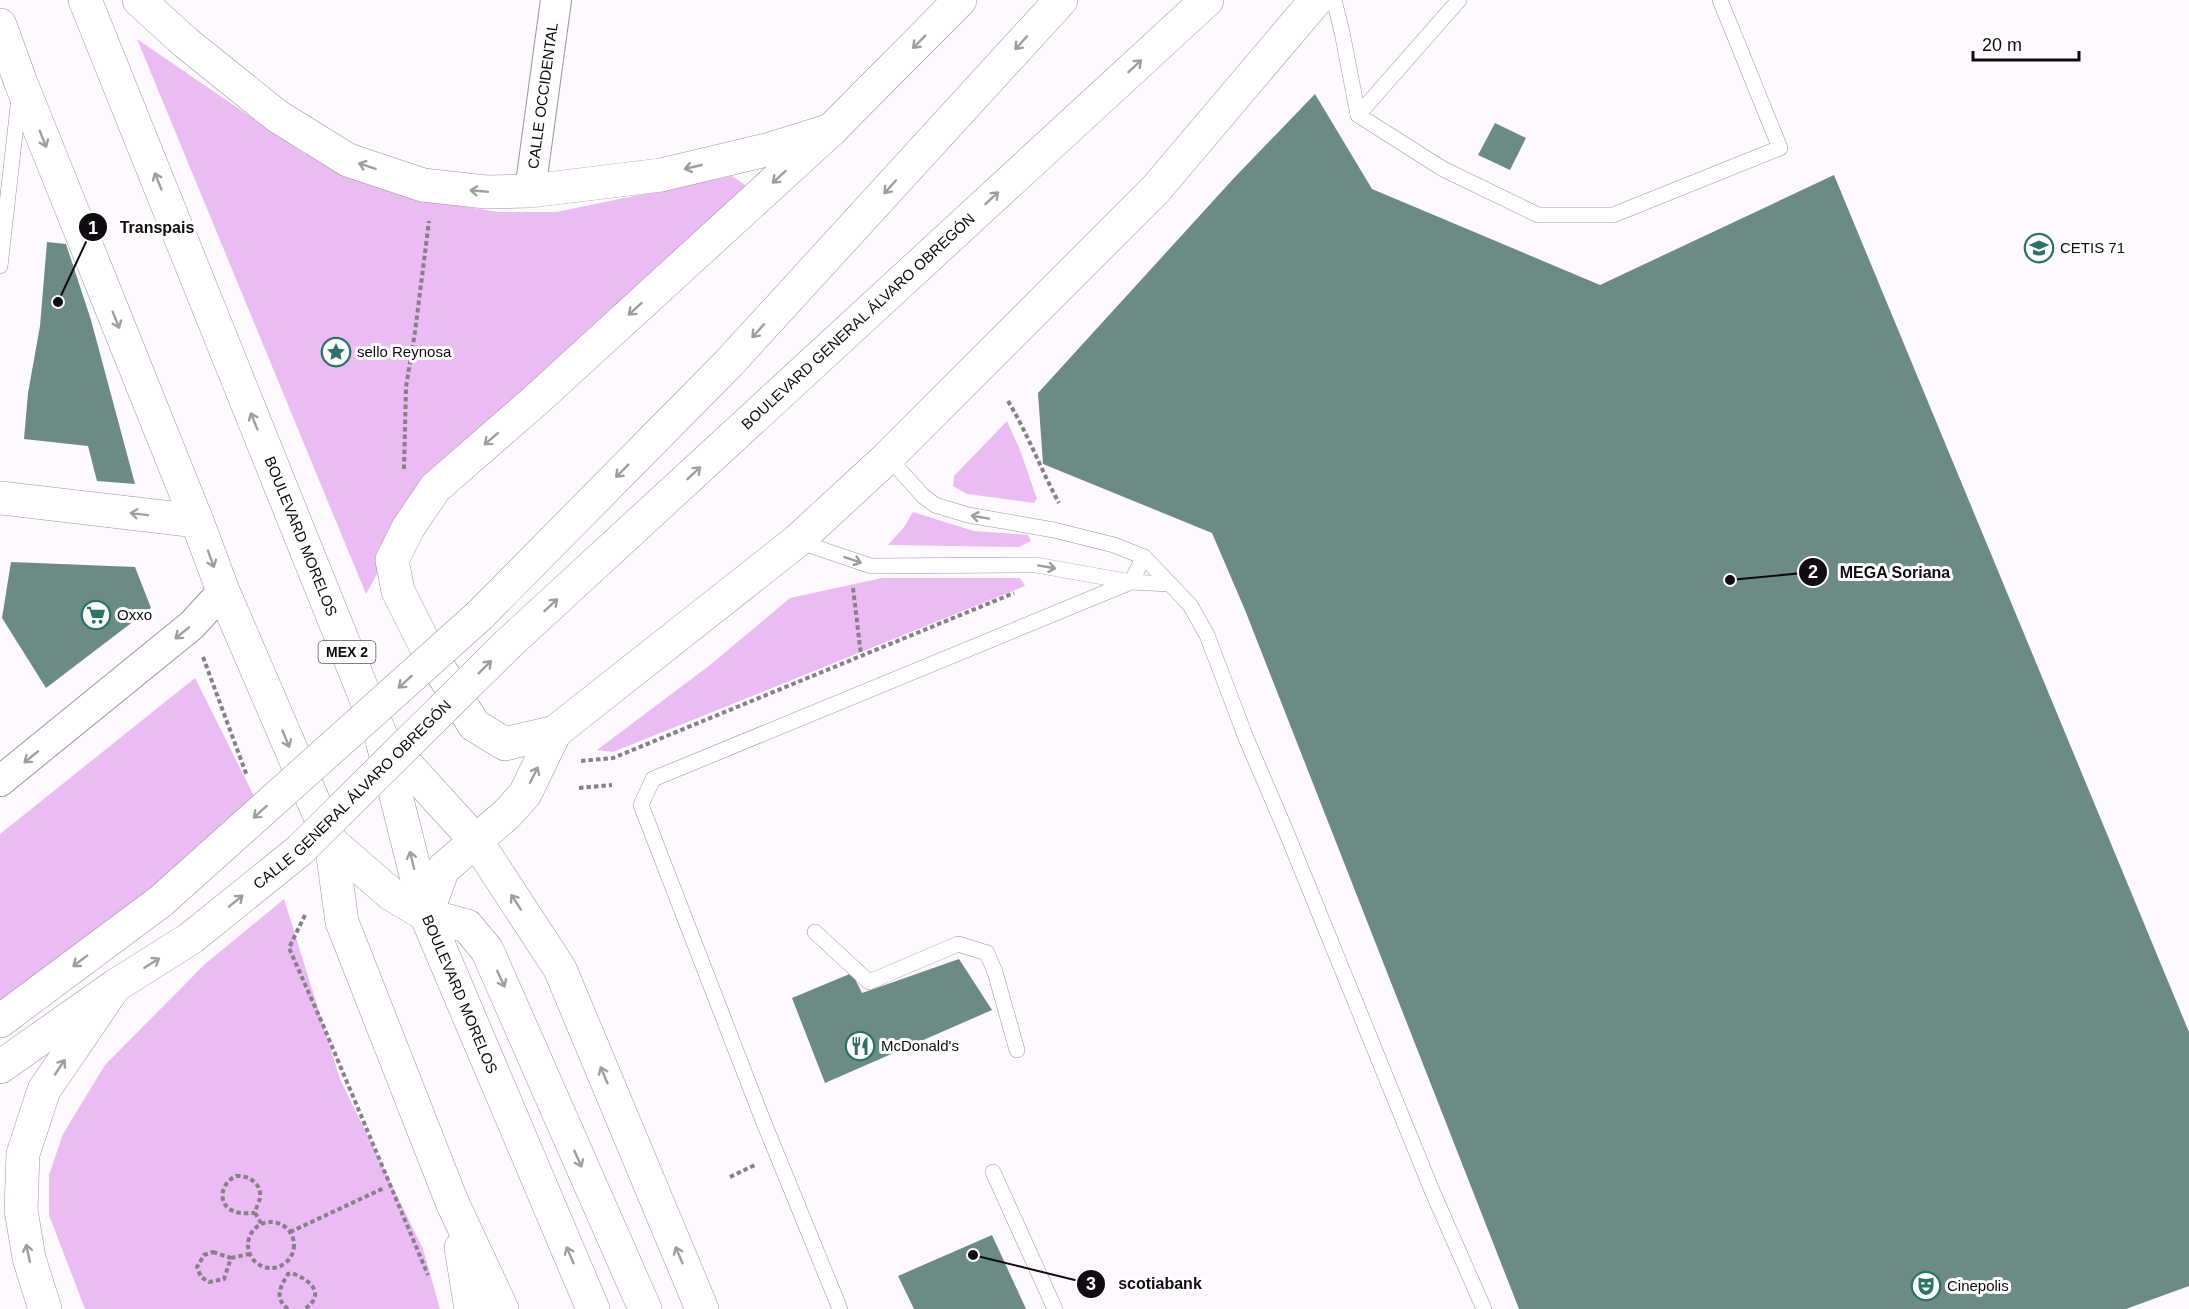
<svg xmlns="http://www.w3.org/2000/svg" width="2189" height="1309" font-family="Helvetica,sans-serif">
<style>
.green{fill:#ebbcf3}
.building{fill:#6d8b85}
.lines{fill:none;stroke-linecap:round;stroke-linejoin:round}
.lane-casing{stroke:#a190a4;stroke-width:16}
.street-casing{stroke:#a190a4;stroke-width:32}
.secondary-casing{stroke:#a190a4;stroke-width:34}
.primary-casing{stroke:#a190a4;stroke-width:34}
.path{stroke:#868187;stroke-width:4;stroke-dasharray:4.5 3;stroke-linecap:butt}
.lane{stroke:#fff;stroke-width:15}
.street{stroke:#fff;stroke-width:30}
.secondary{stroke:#fff;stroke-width:33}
.primary{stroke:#fff;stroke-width:33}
.secondary-bridge-casing{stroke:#a190a4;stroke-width:34;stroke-linecap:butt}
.secondary-bridge{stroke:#fff;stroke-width:33}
.oneway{stroke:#9f9da0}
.labels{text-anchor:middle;stroke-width:6;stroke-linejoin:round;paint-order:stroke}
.shield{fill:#fff;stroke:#585458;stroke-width:1.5}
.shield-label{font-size:14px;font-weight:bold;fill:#100a11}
.street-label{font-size:15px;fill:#100a11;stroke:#fff}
.poi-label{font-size:15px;fill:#100a11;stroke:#fff;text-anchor:start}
.leader{fill:none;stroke:#100a11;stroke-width:2}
.callout-dot{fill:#100a11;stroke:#fff;stroke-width:2}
.mark-label{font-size:18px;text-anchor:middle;font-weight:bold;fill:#fff}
.callout-label{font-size:16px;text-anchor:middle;font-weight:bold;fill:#100a11;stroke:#fff;stroke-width:6;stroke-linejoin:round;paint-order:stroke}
</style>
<rect width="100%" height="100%" fill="#fdf9fe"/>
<g class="green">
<polygon points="137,39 305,154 383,185 460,206 499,212 556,212 732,176 751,189 388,554 366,594"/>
<polygon points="1007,421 1020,450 1037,499 1034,503 967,494 953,486 954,476"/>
<polygon points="913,512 974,531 1028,535 1031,541 1019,547 888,545 904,527"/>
<polygon points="882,578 1020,578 1025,586 613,752 597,750 710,665 790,598"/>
<polygon points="195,678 257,802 0,1011 0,834"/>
<polygon points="284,899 340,1079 423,1249 440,1309 85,1309 49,1215 49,1175 63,1134 105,1065 205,964"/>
</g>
<g class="building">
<polygon points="1315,94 1372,189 1600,285 1834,175 2189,1032 2189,1286 2126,1309 1519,1309 1245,610 1212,533 1043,464 1038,393 1234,178"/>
<polygon points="1495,123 1526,138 1510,170 1478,155"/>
<polygon points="47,242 66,244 91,320 135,484 97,481 88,446 24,439 28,393 40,326"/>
<polygon points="11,562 135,567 151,608 46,688 2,618"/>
<polygon points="959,959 992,1010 825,1083 792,998 852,973 862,993"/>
<polygon points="992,1235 1026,1309 914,1309 898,1276"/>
</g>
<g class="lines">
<g class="lane-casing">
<g id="lane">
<polyline points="1334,0 1342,32 1358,115 1443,169 1538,215 1613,215 1780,148 1720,0"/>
<polyline points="1358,115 1459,0"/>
<polyline points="0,266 19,98"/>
<polyline points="888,457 923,496 935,505 968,515 1054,530 1114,545 1144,557 1190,605 1207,635 1246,738 1285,829 1433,1193 1484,1309"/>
<polyline points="797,541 871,566 1036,565 1131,582 1169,584"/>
<polyline points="815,932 869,982 958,944 987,953 995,972 1017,1050"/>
<polyline points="993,1172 1055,1309"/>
<polyline points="840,1309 762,1118 641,805 653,779 1131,582 1144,557"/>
</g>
</g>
<g class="street-casing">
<g id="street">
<path id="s1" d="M530,191L556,0"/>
<polyline points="0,781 192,625 223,591"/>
</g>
</g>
<g class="secondary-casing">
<g id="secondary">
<polyline points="960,0 831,130 536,400 435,488 408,528 392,560 398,591 425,645 474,725 505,744 555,732 797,541 888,457 1156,189 1316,0"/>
<polyline points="0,498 197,521"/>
<polyline points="480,615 729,363 1061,0"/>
<path id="s2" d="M508,644L1207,0"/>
<polyline points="0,1021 161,901"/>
<polyline points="0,1067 115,986 191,938"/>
</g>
</g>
<g class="primary-casing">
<g id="primary">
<path id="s3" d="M85,0L381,736L426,915L593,1309"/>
<polyline points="139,0 185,42 277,116 348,160 423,185 486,192 530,191 661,175 770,149 831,130"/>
<polyline points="0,25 21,83 197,521 223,591 331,842 342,922 452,1202 502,1309"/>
<polyline points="384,740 477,842 560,969 702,1309"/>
<polyline points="331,842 391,894 426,915 467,926 487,950 645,1309"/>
<polyline points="426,915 443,869 507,814 525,794 555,732"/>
<polyline points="461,1248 471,1309"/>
<polyline points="45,1309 29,1258 21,1210 23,1154 44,1090 115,986"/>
</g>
</g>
<g class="path">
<path d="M1008,401C1028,434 1041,470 1059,503"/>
<polyline points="404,469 406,387 415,332 429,221"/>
<polyline points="853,588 861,655"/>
<polyline points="203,657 247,776"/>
<polyline points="581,761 613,758 1014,593"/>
<polyline points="579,788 612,785"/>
<polyline points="305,915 289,948 323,1025 428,1275"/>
<path d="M236,1176C248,1175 262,1183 260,1198C259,1202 256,1208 255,1213C249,1213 242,1214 236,1212C216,1206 220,1183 236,1176Z"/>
<polyline points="730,1177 755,1165"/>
<polyline points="255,1213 261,1223"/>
<circle cx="271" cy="1245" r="23"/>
<polyline points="290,1232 384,1188"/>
<polygon points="213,1252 231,1258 224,1279 209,1282 201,1277 197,1267 204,1255"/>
<polyline points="231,1258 249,1254"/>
<path d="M288,1309C274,1298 280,1287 288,1274L291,1273C309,1279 327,1293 305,1309"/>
</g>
<use href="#lane" class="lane"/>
<use href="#street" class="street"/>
<use href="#secondary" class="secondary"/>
<use href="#primary" class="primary"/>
<g class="secondary-bridge-casing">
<g id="secondary-bridge">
<polyline points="161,901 480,615"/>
<path id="s4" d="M191,938L300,850L508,644"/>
</g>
</g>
<use href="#secondary-bridge" class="secondary-bridge"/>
</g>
<defs><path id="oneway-shaft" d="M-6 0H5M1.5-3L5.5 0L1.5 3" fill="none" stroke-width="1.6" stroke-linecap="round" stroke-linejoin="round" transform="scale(1.5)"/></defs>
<g class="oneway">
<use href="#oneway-shaft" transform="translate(919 42) rotate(135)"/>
<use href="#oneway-shaft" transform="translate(1021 43) rotate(132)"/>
<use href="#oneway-shaft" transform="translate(1135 66) rotate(-43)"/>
<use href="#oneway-shaft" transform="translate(43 139) rotate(68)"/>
<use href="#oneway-shaft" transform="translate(367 166) rotate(-161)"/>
<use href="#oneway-shaft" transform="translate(693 167) rotate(167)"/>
<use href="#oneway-shaft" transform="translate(779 177) rotate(138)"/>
<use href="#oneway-shaft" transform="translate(158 181) rotate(-112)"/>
<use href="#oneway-shaft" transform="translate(890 187) rotate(132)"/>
<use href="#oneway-shaft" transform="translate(479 191) rotate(-175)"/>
<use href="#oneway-shaft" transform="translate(992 198) rotate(-43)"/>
<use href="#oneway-shaft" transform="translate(635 309) rotate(138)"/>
<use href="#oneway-shaft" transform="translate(116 320) rotate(68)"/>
<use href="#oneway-shaft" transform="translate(758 331) rotate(132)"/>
<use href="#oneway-shaft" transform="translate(254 421) rotate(-112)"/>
<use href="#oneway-shaft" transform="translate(491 439) rotate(139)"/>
<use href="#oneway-shaft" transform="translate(622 471) rotate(135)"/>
<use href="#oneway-shaft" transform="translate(694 473) rotate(-43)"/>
<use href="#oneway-shaft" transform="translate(139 514) rotate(-173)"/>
<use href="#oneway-shaft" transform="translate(980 517) rotate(-170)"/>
<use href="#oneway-shaft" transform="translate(211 559) rotate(70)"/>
<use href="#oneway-shaft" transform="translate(853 560) rotate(19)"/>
<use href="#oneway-shaft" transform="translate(1047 567) rotate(10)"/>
<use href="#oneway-shaft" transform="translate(551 605) rotate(-43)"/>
<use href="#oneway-shaft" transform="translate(182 633) rotate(141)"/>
<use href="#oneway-shaft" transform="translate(485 667) rotate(-45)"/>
<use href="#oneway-shaft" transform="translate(405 682) rotate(138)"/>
<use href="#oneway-shaft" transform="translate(286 739) rotate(67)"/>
<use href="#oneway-shaft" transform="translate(31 757) rotate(141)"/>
<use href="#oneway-shaft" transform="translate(534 775) rotate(-63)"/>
<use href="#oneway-shaft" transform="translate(260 812) rotate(138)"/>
<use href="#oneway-shaft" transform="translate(412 860) rotate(-104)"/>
<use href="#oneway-shaft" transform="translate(236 901) rotate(-39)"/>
<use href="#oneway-shaft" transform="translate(516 902) rotate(-123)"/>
<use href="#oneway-shaft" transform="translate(80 961) rotate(143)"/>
<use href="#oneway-shaft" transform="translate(152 963) rotate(-32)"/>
<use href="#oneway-shaft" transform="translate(501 979) rotate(65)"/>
<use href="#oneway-shaft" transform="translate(60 1067) rotate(-56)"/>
<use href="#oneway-shaft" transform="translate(604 1075) rotate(-113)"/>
<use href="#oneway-shaft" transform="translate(578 1159) rotate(66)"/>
<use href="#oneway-shaft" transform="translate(28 1253) rotate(-102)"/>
<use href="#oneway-shaft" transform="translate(570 1255) rotate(-113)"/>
<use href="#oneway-shaft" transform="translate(679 1255) rotate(-113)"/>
</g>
<defs>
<g id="university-ring" transform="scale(1.5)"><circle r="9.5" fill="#fff" stroke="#2c7267" stroke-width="1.5"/><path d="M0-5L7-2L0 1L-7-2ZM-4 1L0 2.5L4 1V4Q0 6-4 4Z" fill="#2c7267"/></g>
<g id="sight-ring" transform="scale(1.5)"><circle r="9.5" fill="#fff" stroke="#2c7267" stroke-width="1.5"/><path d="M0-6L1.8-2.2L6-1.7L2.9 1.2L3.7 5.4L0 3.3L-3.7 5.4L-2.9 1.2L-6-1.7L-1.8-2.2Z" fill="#2c7267"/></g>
<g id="supermarket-ring" transform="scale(1.5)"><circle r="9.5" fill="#fff" stroke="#2c7267" stroke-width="1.5"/><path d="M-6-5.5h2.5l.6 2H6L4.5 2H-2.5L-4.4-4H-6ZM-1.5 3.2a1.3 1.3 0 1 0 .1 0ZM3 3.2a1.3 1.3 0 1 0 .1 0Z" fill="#2c7267"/></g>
<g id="restaurant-ring" transform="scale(1.5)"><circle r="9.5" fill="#fff" stroke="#2c7267" stroke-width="1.5"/><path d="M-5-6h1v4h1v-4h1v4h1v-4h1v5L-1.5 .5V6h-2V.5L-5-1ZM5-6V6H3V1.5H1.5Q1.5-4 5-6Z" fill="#2c7267"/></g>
<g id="theatre-ring" transform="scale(1.5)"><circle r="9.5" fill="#fff" stroke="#2c7267" stroke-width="1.5"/><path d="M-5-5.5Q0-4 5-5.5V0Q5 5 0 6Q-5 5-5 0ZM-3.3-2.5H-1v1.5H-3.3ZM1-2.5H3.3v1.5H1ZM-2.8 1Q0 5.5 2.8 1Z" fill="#2c7267"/></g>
</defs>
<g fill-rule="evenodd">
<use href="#university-ring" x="2039" y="248"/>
<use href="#sight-ring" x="336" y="352"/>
<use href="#supermarket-ring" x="96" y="615"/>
<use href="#restaurant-ring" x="860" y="1046"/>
<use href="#theatre-ring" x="1926" y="1286"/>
</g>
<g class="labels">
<rect class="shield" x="318.5" y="641" width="57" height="22" rx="4.5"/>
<g class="shield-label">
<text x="347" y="657">MEX 2</text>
</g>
<g class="street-label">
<text dy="5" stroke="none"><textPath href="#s1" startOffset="96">CALLE OCCIDENTAL</textPath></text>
<text dy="5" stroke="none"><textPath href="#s2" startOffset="476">BOULEVARD GENERAL ÁLVARO OBREGÓN</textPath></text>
<text dy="5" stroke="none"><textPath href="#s3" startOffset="578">BOULEVARD MORELOS</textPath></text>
<text dy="5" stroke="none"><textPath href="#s4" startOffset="216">CALLE GENERAL ÁLVARO OBREGÓN</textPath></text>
<text dy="5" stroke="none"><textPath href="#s3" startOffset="1064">BOULEVARD MORELOS</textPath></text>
</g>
<g class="poi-label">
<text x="2060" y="253">CETIS 71</text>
<text x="357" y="357">sello Reynosa</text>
<text x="117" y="620">Oxxo</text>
<text x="881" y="1051">McDonald's</text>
<text x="1947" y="1291">Cinepolis</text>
</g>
</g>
<path class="leader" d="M58 302L93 227M1730 580L1813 572M973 1255L1091 1284"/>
<g class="callout-dot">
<circle cx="58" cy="302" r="6"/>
<circle cx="1730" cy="580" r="6"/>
<circle cx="973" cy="1255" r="6"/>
<circle cx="93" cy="227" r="15"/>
<circle cx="1813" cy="572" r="15"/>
<circle cx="1091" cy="1284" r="15"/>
</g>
<g class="mark-label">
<text x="93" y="234">1</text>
<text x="1813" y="578">2</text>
<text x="1091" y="1290">3</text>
</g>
<g class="callout-label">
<text x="157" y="233">Transpais</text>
<text x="1895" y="578">MEGA Soriana</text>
<text x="1160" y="1289">scotiabank</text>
</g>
<path d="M1973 51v9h106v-9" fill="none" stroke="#100a11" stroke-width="3"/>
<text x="1982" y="51" font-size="18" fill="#100a11" stroke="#ffffff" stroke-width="4.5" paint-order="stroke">20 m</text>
</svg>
